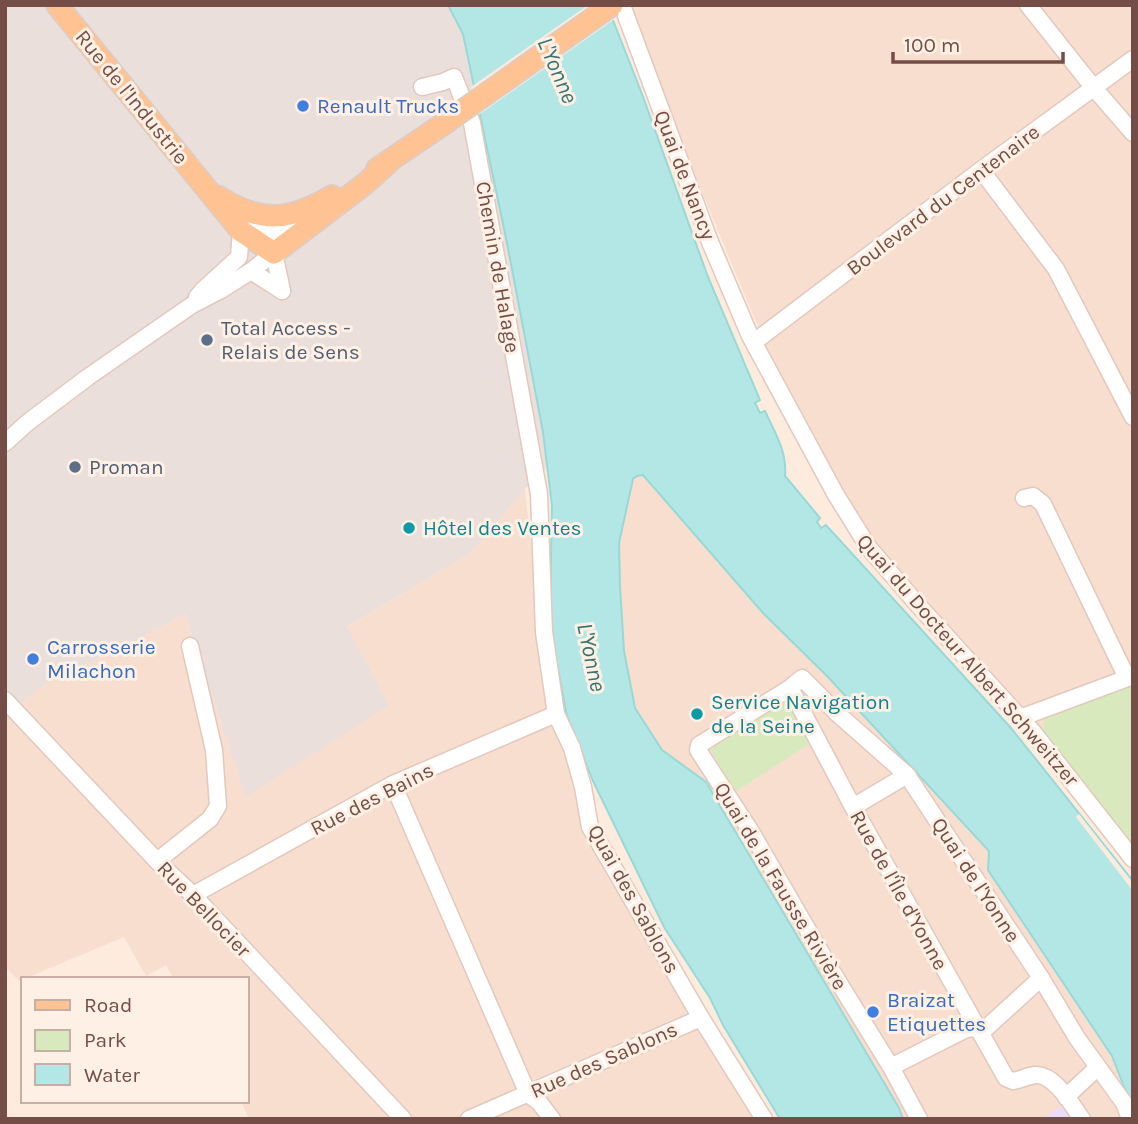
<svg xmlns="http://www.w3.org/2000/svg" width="1138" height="1124" font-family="Karla,sans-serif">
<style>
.residential{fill:#f7decf}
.industrial{fill:#ebdfdb}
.education{fill:#e9dbf9}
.green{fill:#d8eabd}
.water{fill:#b3e7e5;stroke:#98d9d7;stroke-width:2}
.pier{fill:#fdebde}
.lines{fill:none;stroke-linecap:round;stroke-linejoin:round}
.minor-casing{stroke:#e3c8bd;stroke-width:19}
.major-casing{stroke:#d8cdcb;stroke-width:24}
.minor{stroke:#fff;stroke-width:16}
.major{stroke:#ffc393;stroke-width:21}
.major-bridge-casing{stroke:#d8cdcb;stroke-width:24;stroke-linecap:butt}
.major-bridge{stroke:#ffc393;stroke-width:21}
.shop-dot{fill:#3f7fe0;stroke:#fff0e5;stroke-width:2.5}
.service-dot{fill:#5c6f8a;stroke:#fff0e5;stroke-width:2.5}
.culture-dot{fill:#0f9aa8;stroke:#fff0e5;stroke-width:2.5}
.labels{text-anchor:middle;stroke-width:6;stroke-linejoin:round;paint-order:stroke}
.street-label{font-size:21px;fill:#744e46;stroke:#fff0e5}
.shop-label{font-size:21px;fill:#366cbe;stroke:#fff0e5;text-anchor:start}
.service-label{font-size:21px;fill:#4e5e75;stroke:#fff0e5;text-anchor:start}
.culture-label{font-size:21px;fill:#0d838f;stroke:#fff0e5;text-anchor:start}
.water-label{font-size:23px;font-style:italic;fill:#377472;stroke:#fff0e5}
</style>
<rect width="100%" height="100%" fill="#fdebde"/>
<g class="residential">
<polygon points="624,5 1133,5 1133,861 824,485"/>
<polygon points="643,475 763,613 827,676 989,851 988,870 1112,1056 1133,1110 1133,1119 903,1119 899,1108 706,782 662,750 635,708 624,651 620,587 619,543 633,479 637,476"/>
<polygon points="525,489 549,709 575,778 584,823 756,1119 249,1119 241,1101 247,1101 247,979 174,979 166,965 146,976 124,937 19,981 5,967 5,714 55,678 123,648 185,614 246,796 346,628 471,553"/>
</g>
<polygon class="industrial" points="5,5 448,5 463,34 507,243 543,432 547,467 525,489 471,553 347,627 389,705 246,797 185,614 123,648 55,678 5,714"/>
<polygon class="education" points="1067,1106 1077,1119 1042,1119 1060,1107 1061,1109"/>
<g class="green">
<polygon points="1133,682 1133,852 1042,734 1046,714"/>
<polygon points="785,701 793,705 812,742 735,792 709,747"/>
</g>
<path class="water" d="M448,5H607L642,94L708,277L760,400L755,403L760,413L765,411C775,433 787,451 785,476L820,518L817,522L821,528L826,525L1011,728L1133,881V1110L1112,1056L988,870L989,851L827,676L763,613L643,475L637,476L633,479L619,543L620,587L624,651L635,708L662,750L706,782L899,1108L903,1119H780L723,1025L710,998L664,927L593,781L567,716L554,649L550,607L552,506L543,432L507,243L463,34Z"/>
<g class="pier">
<polygon points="588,5 611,5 616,18 477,116 471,87"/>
<polygon points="1079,814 1133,883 1133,891 1076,817"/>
</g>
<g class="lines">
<g class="minor-casing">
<g id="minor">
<polyline points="622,5 710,242 750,336 836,495 869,548 919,606 1033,732 1133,859"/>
<polyline points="1028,5 1093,87 1133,133"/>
<polyline points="422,87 443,82 454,77 472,123 539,494 544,632 556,714 572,748 583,787 590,827 701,1018 764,1119"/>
<polyline points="981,170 1056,269 1133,417"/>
<polyline points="245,212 265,237 274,253 282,291"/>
<polyline points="258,242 301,215"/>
<polyline points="251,271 282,291"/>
<polyline points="197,297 203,290 239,257 241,231"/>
<polyline points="754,342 981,170 1133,59"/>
<polyline points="5,443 27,423 88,377 192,305 221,290 251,271 274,253"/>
<polyline points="1024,498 1033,496 1043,504 1127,678"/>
<path d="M790,688L853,807L1006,1078L1013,1081C1020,1080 1027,1076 1035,1075C1054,1073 1072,1105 1082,1119"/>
<polyline points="5,700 157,861 193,895 403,1119"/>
<polyline points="1020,718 1133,676"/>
<polyline points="393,784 528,1094 539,1102 552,1119"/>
<polyline points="853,807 907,775"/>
<polyline points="157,861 210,819 218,806 214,750 190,646"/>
<polyline points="193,895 393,784 556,714"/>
<polyline points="891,1067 964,1030 971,1028 984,1030 1041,978"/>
<polyline points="1066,1097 1097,1068"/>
<polyline points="469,1119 701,1018"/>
<polyline points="919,1119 891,1067 831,970 750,830 698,750 699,745 790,688 802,678 839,715 907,775 1041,978 1077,1038 1124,1103 1130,1119"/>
</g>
</g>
<g class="major-casing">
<g id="major">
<polyline points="57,5 241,231 274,253 366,183 389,162"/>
<polyline points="377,169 445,123"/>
<path d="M219,197C261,224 290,221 332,196"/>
</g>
</g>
<use href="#minor" class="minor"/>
<use href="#major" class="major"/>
<g class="major-bridge-casing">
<polyline id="major-bridge" points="445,123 612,5"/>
</g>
<use href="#major-bridge" class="major-bridge"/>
</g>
<g class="shop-dot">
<circle cx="303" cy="106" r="7"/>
<circle cx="33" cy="659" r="7"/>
<circle cx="873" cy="1012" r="7"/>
</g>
<g class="service-dot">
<circle cx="207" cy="340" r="7"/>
<circle cx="75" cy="467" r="7"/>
</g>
<g class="culture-dot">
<circle cx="409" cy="528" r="7"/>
<circle cx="697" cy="714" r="7"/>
</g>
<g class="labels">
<g class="street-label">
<text transform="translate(132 97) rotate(51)" y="7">Rue de l'Industrie</text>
<text transform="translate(685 175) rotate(69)" y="7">Quai de Nancy</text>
<text transform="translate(943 200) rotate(-37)" y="7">Boulevard du Centenaire</text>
<text transform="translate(498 267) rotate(80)" y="7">Chemin de Halage</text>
<text transform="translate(968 660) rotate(49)" y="7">Quai du Docteur Albert Schweitzer</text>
<text transform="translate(372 799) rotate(-27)" y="7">Rue des Bains</text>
<text transform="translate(976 880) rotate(57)" y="7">Quai de l'Yonne</text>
<text transform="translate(781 886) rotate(59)" y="7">Quai de la Fausse Rivière</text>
<text transform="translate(899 890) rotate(61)" y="7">Rue de l'Île d'Yonne</text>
<text transform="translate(634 899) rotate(61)" y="7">Quai des Sablons</text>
<text transform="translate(204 909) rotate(46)" y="7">Rue Bellocier</text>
<text transform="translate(604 1060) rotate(-24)" y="7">Rue des Sablons</text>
</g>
<g class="shop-label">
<text x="317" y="113">Renault Trucks</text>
<text x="47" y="654">Carrosserie<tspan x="47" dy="24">Milachon</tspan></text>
<text x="887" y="1007">Braizat<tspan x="887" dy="24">Etiquettes</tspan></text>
</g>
<g class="service-label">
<text x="221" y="335">Total Access -<tspan x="221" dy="24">Relais de Sens</tspan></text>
<text x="89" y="474">Proman</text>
</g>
<g class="culture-label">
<text x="423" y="535">Hôtel des Ventes</text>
<text x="711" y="709">Service Navigation<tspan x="711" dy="24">de la Seine</tspan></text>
</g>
<g class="water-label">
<text transform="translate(558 70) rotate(67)" y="8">L'Yonne</text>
<text transform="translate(592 657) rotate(78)" y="8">L'Yonne</text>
</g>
</g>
<rect width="1138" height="1124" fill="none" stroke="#744e46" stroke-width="14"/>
<rect x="21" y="977" width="228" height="126" fill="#fff0e5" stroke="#c7afa5" stroke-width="2"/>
<rect x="35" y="1000" width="35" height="10" fill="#ffc393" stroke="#c7afa5" stroke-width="2"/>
<text x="84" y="1012" font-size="21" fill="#744e46">Road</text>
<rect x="35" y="1030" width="35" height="21" fill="#d8eabd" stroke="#c7afa5" stroke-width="2"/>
<text x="84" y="1047" font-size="21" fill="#744e46">Park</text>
<rect x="35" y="1064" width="35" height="21" fill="#b3e7e5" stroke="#c7afa5" stroke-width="2"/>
<text x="84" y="1082" font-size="21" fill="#744e46">Water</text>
<path d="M893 52v10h170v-10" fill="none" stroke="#744e46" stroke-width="3.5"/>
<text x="904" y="52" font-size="21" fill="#744e46" stroke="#fff0e5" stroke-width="5" paint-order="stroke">100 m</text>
</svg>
